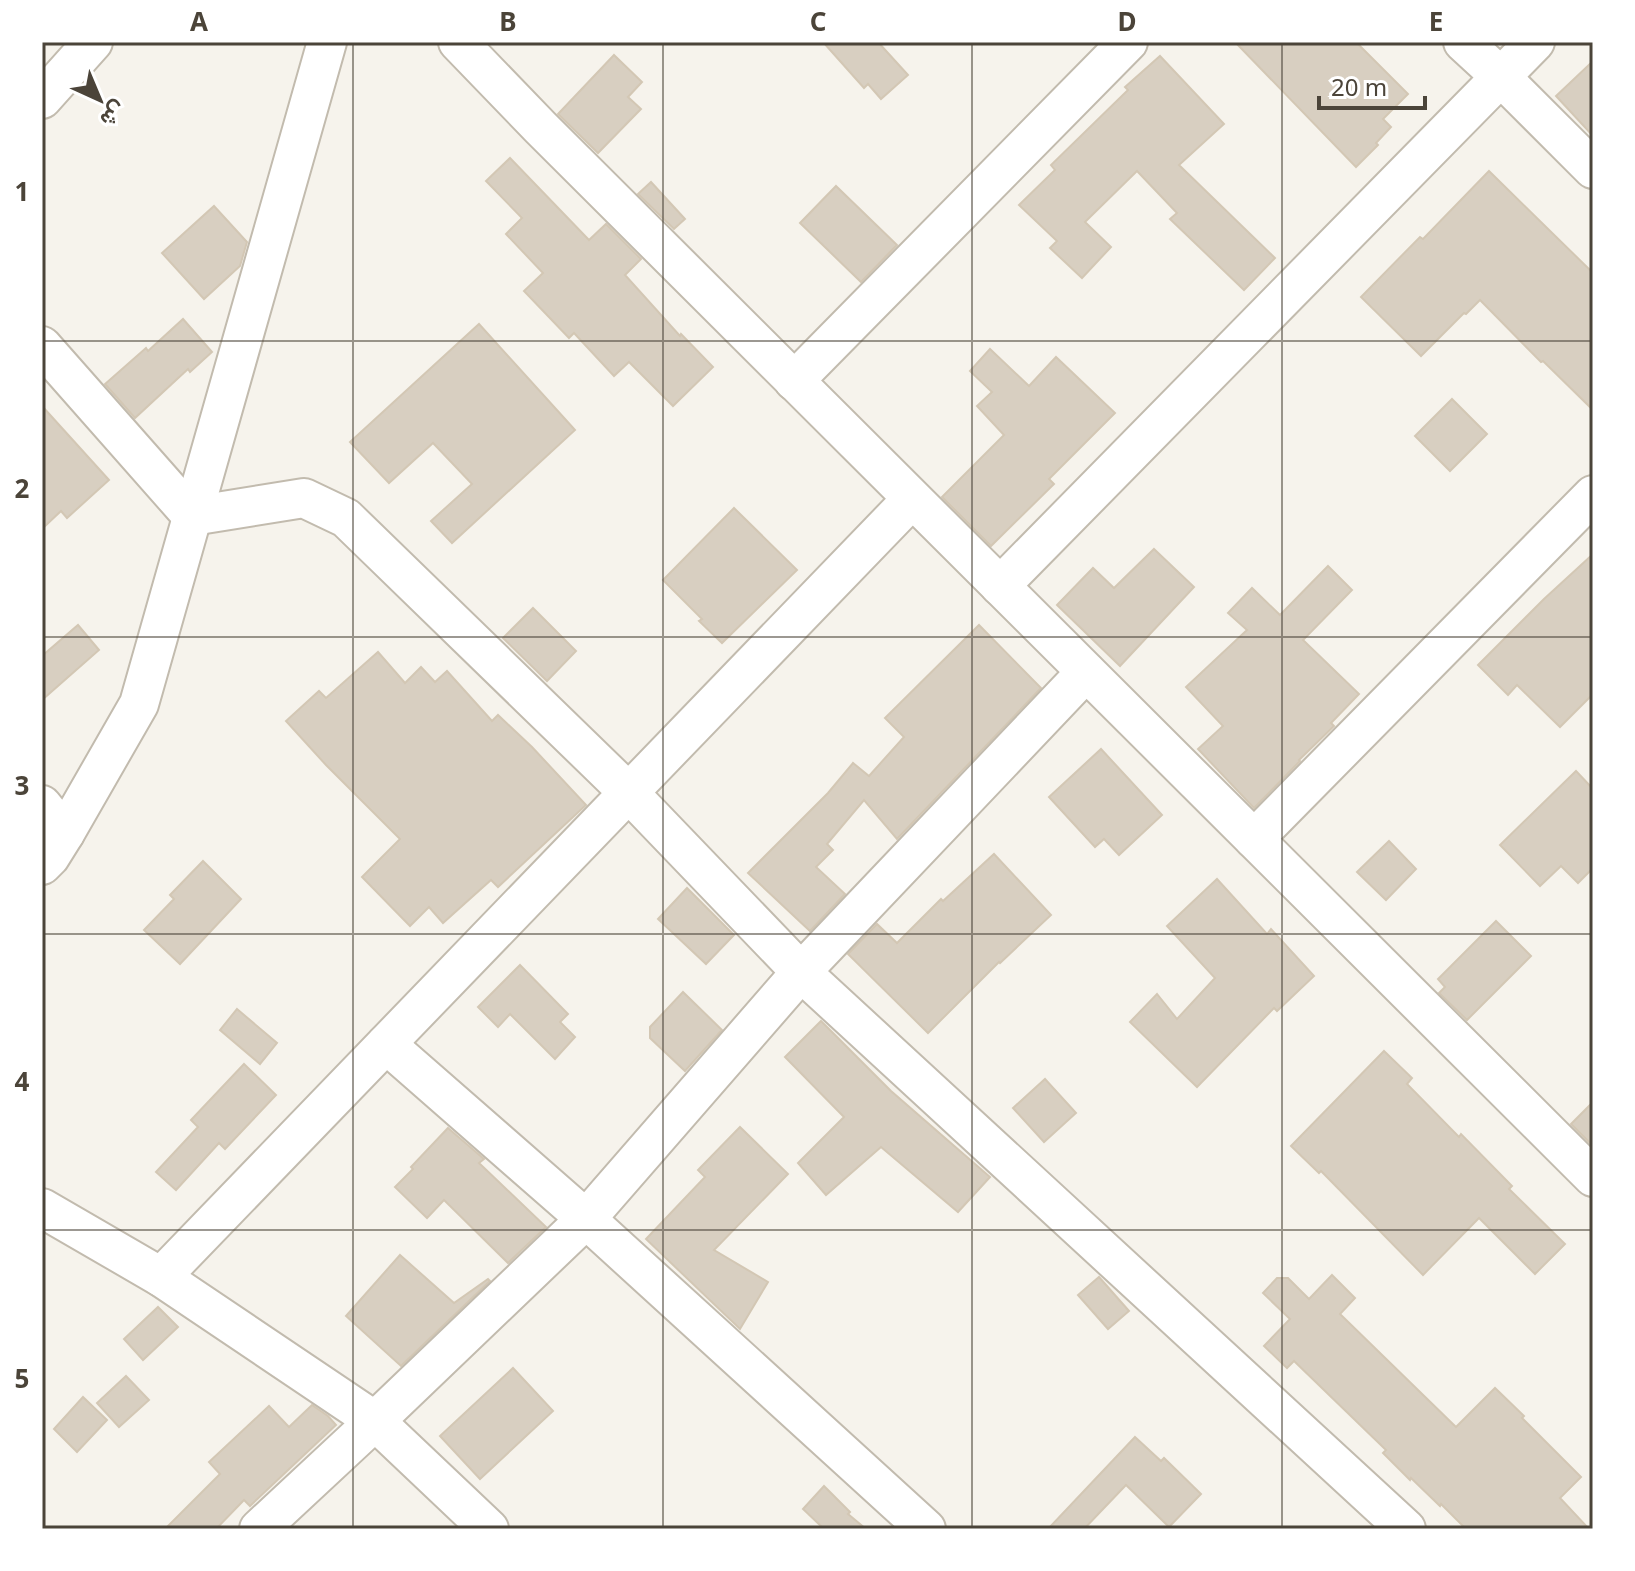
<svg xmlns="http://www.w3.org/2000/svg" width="1635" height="1571" font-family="'Noto Sans',Vazirmatn,sans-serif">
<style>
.building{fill:#d8cfc1;stroke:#d3c7b4;stroke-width:2}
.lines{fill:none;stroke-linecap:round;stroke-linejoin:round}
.minor-casing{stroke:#c2bbae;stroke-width:42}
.minor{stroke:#fff;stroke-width:38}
.grid{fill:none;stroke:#4b4439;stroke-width:2;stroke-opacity:0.55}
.neatline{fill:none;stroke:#4b4439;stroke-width:3}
.grid-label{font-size:26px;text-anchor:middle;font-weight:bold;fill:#4b4439}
</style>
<rect width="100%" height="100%" fill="#f6f3ec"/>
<g class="building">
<polygon points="823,42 878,42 908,75 881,99 868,84 864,88"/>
<polygon points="1235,42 1356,42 1408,94 1383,119 1391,127 1376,143 1378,145 1356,167"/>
<polygon points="614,55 642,82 628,97 641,109 598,153 558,114"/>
<polygon points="1160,56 1224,124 1179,165 1275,258 1244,290 1170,219 1177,213 1137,171 1085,222 1111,247 1082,278 1050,248 1057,241 1019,205 1055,170 1051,165 1128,90 1125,87"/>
<polygon points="1593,61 1593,136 1556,96"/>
<polygon points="510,158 589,240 606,224 641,259 625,275 680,336 681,334 713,367 673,406 629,362 614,376 574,333 569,338 524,291 543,273 506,234 522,218 486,181"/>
<polygon points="1489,171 1593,273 1593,410 1543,361 1541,362 1480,300 1466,314 1464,313 1421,356 1361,297 1420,237 1423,239"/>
<polygon points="651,182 685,219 674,229 638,194"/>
<polygon points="836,186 897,245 861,282 800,223"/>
<polygon points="214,206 247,242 240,266 204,299 162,253"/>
<polygon points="183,319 212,352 190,372 188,369 135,418 105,384 146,348 148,351"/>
<polygon points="479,324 575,430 452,543 431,521 472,484 433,443 389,483 350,442"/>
<polygon points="990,349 1029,386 1056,357 1115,413 1049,479 1054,484 991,546 942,497 1004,435 977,406 992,392 970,371"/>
<polygon points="1452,399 1487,434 1450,471 1415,436"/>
<polygon points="42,406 109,480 67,518 61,511 42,529"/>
<polygon points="734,508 797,570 722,643 699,621 702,619 663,580"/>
<polygon points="1154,549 1194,587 1120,666 1057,605 1093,568 1114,588"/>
<polygon points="1593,554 1593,694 1560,727 1517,685 1508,695 1478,665 1544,599"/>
<polygon points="1328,566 1352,590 1303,640 1359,694 1331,723 1334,726 1299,760 1300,761 1254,808 1198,749 1223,726 1186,687 1247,630 1228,613 1252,588 1280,615"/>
<polygon points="533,608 576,651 547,681 503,638"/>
<polygon points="78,625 99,650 42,700 42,656"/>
<polygon points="979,625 1041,688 897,839 864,800 827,844 833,850 816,867 845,894 810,931 748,873 828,793 853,763 869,776 904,737 885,718"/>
<polygon points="378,652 405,683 421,667 435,682 447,671 492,721 498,715 532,747 586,805 498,887 491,880 443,923 429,907 410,926 362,877 400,839 326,765 286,721 319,691 326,698"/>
<polygon points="1101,749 1162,815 1119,855 1104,839 1095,847 1049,797"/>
<polygon points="1576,771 1593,789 1593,868 1578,883 1561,866 1540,886 1500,845"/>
<polygon points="1389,841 1416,869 1386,900 1357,872"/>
<polygon points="994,854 1051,915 1000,963 999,962 928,1033 848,954 877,924 897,943 941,899 943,901"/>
<polygon points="203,861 241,899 180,964 144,930 174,899 170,895"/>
<polygon points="1217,879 1267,934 1271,929 1314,976 1277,1011 1274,1008 1197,1087 1130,1022 1157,994 1177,1019 1215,978 1167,926"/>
<polygon points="687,888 734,935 706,964 658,919"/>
<polygon points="1496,921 1531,956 1467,1020 1439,993 1445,987 1438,979"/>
<polygon points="520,965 568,1014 560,1022 575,1037 555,1059 510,1014 498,1027 478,1007"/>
<polygon points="683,992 722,1030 685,1071 650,1038 650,1027"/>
<polygon points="237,1009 277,1043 260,1064 220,1030"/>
<polygon points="821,1021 891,1091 990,1177 958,1212 881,1147 826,1195 798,1163 844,1117 785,1057"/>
<polygon points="1384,1051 1412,1078 1407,1084 1459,1137 1461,1134 1512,1186 1509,1189 1565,1244 1535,1274 1479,1218 1423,1275 1321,1171 1319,1173 1291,1146"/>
<polygon points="244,1064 276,1095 225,1149 219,1143 176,1190 156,1172 198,1127 191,1120"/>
<polygon points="1045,1079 1076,1113 1044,1142 1013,1108"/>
<polygon points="1593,1102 1593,1146 1571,1124"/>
<polygon points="740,1127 788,1174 714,1250 768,1282 740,1329 646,1239 705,1177 698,1170"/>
<polygon points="448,1128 484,1159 479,1163 546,1227 508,1263 444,1200 427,1218 395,1187 413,1169 411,1167"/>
<polygon points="400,1255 454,1303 488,1279 490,1281 401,1366 346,1316"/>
<polygon points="1332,1275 1355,1298 1340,1314 1456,1427 1495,1388 1524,1416 1522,1418 1581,1477 1560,1498 1589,1529 1466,1529 1441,1504 1440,1506 1411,1478 1410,1480 1383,1453 1386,1450 1294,1361 1287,1368 1264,1346 1290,1319 1263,1293 1277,1278 1288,1278 1309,1299"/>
<polygon points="1099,1277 1129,1311 1108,1329 1078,1295"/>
<polygon points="158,1307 178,1327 143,1360 124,1339"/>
<polygon points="513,1368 553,1411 480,1479 440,1436"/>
<polygon points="126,1376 149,1400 119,1427 97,1403"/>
<polygon points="83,1397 107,1420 77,1452 54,1429"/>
<polygon points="312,1405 328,1416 336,1425 250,1506 244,1500 216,1529 165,1529 220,1474 209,1462 269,1406 289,1427"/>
<polygon points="1135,1437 1161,1461 1164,1458 1201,1494 1169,1527 1126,1485 1084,1529 1048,1529"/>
<polygon points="824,1486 850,1512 848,1514 866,1529 824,1529 803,1509"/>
</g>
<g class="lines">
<g class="minor-casing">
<g id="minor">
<polyline points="458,42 541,128 1593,1177"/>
<polyline points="1463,42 1501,77 1593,169"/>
<polyline points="42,99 93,42"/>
<polyline points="42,346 192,516 304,498 346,518 629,793 801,972 1406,1529"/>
<polyline points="794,381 1128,42"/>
<polyline points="1000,586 1535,42"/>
<polyline points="42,805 65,833"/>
<polyline points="1254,839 1593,495"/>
<polyline points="42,865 50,857 65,833 139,704 327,42"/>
<polyline points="386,1044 586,1219 926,1529"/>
<polyline points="42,1208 161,1277 375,1421 259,1529"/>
<polyline points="161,1277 912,499"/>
<polyline points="489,1529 375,1421 586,1219 801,972 1086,672"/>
</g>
</g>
<use href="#minor" class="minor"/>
</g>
<path class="grid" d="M353,42V1529M663,42V1529M972,42V1529M1282,42V1529M42,341H1593M42,637H1593M42,934H1593M42,1230H1593"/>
<rect width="1635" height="1571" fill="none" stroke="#ffffff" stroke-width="88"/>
<g transform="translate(100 100) rotate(136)" stroke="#ffffff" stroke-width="6" paint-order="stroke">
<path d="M0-6L14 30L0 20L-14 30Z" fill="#4b4439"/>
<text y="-12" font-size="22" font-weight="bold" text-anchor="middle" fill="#4b4439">ش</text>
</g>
<path d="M1319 96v12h106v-12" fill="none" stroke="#4b4439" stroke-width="4"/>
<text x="1331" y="96" font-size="24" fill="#4b4439" stroke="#ffffff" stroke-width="6" paint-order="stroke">20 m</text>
<rect x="44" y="44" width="1547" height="1483" class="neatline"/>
<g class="grid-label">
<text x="199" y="31">A</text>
<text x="508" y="31">B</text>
<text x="818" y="31">C</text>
<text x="1127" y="31">D</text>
<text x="1436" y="31">E</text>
<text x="22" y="201">1</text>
<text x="22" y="498">2</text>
<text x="22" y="795">3</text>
<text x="22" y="1091">4</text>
<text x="22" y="1388">5</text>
</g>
</svg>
